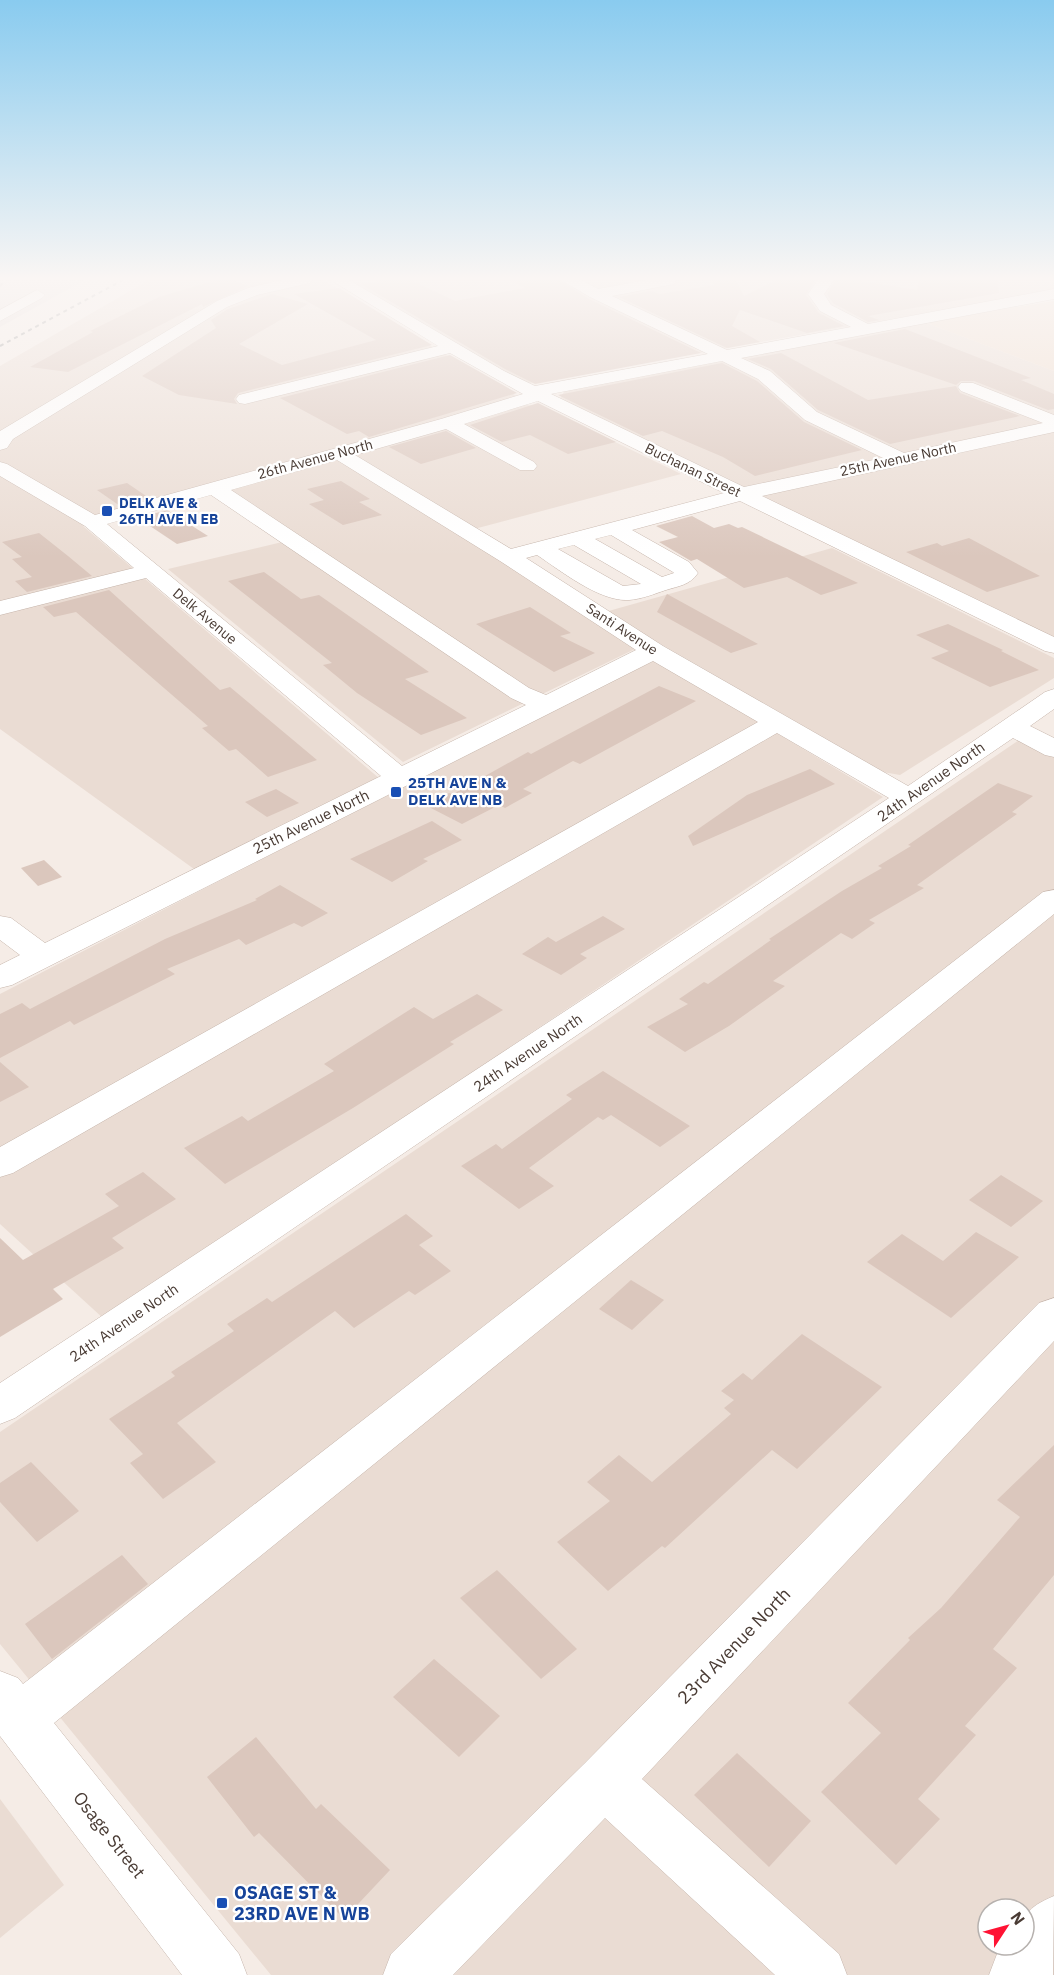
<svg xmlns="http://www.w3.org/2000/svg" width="1054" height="1975" font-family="'IBM Plex Sans',sans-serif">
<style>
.residential{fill:#eadcd3;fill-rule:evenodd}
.industrial{fill:#e7dedb}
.education{fill:#f0ddce}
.building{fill:#dbc7bd}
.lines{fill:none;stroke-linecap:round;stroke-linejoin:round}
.minor-casing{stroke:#c5b4aa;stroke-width:1}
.minor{fill:#fff;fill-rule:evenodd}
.rail{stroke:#969696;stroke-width:2;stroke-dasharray:4 4;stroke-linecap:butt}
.transit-dot{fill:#1a4fb4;stroke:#fff;stroke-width:2}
.labels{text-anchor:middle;stroke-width:4.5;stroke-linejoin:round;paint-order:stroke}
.far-street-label{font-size:14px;fill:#493b34;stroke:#fff}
.far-transit-label{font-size:14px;font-weight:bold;fill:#164399;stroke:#fff;text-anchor:start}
.street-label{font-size:15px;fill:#493b34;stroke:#fff}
.transit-label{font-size:15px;font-weight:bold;fill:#164399;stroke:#fff;text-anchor:start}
.near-street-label{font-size:18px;fill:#493b34;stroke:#fff}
.near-transit-label{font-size:18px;font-weight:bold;fill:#164399;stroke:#fff;text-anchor:start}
</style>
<rect width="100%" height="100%" fill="#f5ece6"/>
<g class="residential">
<polygon points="149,280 323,280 467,368 522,399 383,437 83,526 380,779 194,869 0,729 0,366"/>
<polygon points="350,280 1054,280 1054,290 530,383 523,382"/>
<polygon points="924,322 1054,371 1054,640 559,400 565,390"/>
<polygon points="525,405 541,406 681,474 459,533 637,648 403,762 168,569 299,538 227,489"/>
<polygon points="832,548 1054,658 1054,678 900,775 883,772 605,612"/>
<polygon points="652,658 883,797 104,1319 0,1224 0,994"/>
<path d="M1025,736L1054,752V1975H271L0,1644V1432ZM988,1909H1024V1945H988Z"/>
<polygon points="0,1799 64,1885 0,1938"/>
</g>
<polygon class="industrial" points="0,280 85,280 0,327"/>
<polygon class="education" points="1054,301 1054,371 924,322"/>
<g class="building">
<polygon points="216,280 233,280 248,286 203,307 202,304 68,372 30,367 93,332 90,331 159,297"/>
<polygon points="386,280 411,280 455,301 525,288 509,280 559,280 589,299 701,353 535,384 505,369 361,284"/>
<polygon points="712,280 736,280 744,296 776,280 815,280 806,295 819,313 844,326 807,333 740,310 732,326 760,342 727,348 619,297 651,291 660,294 714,285"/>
<polygon points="836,280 854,280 917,290 919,280 997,280 999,293 868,316 879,320 868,322 833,303 827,294"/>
<polygon points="339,288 432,345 238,393 234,399 237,404 179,395 142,376 216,328 211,320 228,309 272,294 308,304 239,344 282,365 376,340 294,294"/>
<polygon points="905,329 1031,378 1021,380 1054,394 1054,409 1048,410 974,381 961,381 956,385 834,343"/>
<polygon points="781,353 868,400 956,386 960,393 1020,416 890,444 818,410 771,369 748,359"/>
<polygon points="450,355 517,393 369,437 359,431 347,434 280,398"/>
<polygon points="722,363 757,381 804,422 862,450 755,476 723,457 662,431 643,436 558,395"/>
<polygon points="538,403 616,442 568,454 530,435 502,442 470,425"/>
<polygon points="446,431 476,448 421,464 389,447"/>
<polygon points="341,481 370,499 359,502 382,515 343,525 309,504 324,500 307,489"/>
<polygon points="127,483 149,498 120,506 97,490"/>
<polygon points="167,510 208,536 177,544 138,518"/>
<polygon points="692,516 714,528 729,524 738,528 742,527 858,583 821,595 787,577 744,588 697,559 691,561 659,542 678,537 656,526"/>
<polygon points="39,533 68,556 92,576 27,592 15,581 32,577 12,559 22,557 2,542"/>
<polygon points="969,538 1040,576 987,592 906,552 937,543 942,546"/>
<polygon points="264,572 301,599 319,595 429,672 405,679 467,718 421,735 357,693 323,665 332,663 228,581"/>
<polygon points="109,590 220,690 230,687 317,760 268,777 236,749 229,751 202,728 208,726 76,612 54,617 43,607"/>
<polygon points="667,594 758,644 731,653 657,612"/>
<polygon points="530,607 571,633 560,636 595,653 554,672 476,624"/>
<polygon points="948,624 1003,650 1001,651 1039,670 990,687 931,658 949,651 916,635"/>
<polygon points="659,686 696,701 580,764 573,761 523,789 532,793 505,808 499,805 462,824 425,805 449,793 453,794 528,752 531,754"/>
<polygon points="810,769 835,784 693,846 688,836 747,795"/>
<polygon points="998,783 1033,796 1012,812 1017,814 917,885 924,888 869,920 875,923 852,939 841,933 773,981 785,986 729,1026 685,1052 647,1027 688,1004 679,999 704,982 708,984 771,940 769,939 842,891 882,868 878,866 911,846 908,845"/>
<polygon points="276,789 299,803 267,817 245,802"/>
<polygon points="432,821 462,840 423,859 428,861 392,882 350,859"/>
<polygon points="44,860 62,877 38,886 21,868"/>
<polygon points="280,885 328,913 302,927 294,923 246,945 239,939 167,969 175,974 74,1025 70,1021 0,1058 0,1014 22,1003 30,1009 165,939 257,900 255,899"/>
<polygon points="603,916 625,929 580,954 587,958 561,975 522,954 548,937 556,942"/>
<polygon points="477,994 503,1010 450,1042 454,1044 353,1108 225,1184 184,1148 242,1116 248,1121 334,1071 324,1064 414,1007 433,1019"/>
<polygon points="0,1062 29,1087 0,1102"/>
<polygon points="603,1071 690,1126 660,1147 611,1115 603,1120 598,1117 529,1168 554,1186 519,1209 461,1166 496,1144 502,1149 572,1099 566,1095"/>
<polygon points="143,1172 176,1199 112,1238 124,1248 53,1289 63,1299 0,1337 0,1238 23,1260 119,1206 105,1194"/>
<polygon points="1001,1175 1043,1201 1011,1227 969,1200"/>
<polygon points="406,1214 433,1236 419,1245 451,1271 415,1295 409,1291 354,1328 335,1311 177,1423 216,1462 163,1499 130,1463 143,1454 109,1419 175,1376 171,1372 234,1331 227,1324 267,1298 272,1302"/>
<polygon points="976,1232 1019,1257 951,1318 867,1262 902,1234 943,1261"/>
<polygon points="631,1280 664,1300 632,1330 599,1309"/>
<polygon points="802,1334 882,1387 797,1469 772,1450 665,1548 662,1546 608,1591 557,1542 610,1501 587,1482 619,1455 652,1482 731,1414 724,1408 734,1400 721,1391 743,1373 752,1380"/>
<polygon points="1054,1445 1054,1575 993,1649 1017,1668 965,1726 976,1735 918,1799 940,1819 896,1865 821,1792 881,1733 848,1703 910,1640 908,1638 941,1608 1020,1517 997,1500"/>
<polygon points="31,1462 79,1511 37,1542 0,1502 0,1483"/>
<polygon points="122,1555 148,1584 52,1659 25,1624"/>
<polygon points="497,1570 577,1649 541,1679 460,1598"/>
<polygon points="434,1659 500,1716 459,1757 393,1697"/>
<polygon points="256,1737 316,1809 321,1804 390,1870 344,1919 259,1833 254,1837 207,1777"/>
<polygon points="737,1753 811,1821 769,1867 694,1795"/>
</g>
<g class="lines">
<g class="minor-casing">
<g id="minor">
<polygon points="282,280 312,280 310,283 257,295 227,307 13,439 7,448 0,450 0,431 217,301 248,288"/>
<path d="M331,280H349L504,371L535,386L708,354L590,297L561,280H581L598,289L647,280H676L674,284L669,285L612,296L727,350L851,327L820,311L808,294L818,280H834L824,294L831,305L868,324L1054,289V299L741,358L770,371L817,412L904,453L1043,423L961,391L958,387L961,383H973L1054,415V432L762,496L1054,637V653L1045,651L740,501L632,530L689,562L698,573C690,585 679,586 666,590C654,594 642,599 629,600C600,602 561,571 537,555L526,558L663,646L908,786L1045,692L1054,689V709L1030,726L1054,738V757L1045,755L1013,738L15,1418L0,1424V1383L889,798L777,733L13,1173L0,1177V1147L758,722L653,661L12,985L0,988V965L20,955L0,940V916L11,918L45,943L381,776L146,578L0,615V601L134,568L85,526L0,476V462L7,464L95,515L441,419L523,394L450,353L245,404L239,403L236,399L239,395L438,346ZM722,361L758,379L805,420L883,458L744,487L551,394ZM538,401L724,493L511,549L355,455L446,429L520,470H534L537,466L534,462L464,424ZM337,460L500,561L636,650L546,695L529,688L231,490ZM211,495L511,698L526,705L402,766L107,524ZM611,535L673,572L674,573L662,577L595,539ZM574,545L641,584L623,586L558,549Z"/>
<polygon points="37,290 45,295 42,298 0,321 0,310"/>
<polygon points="1054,890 1054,914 54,1723 239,1954 247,1975 182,1975 0,1736 0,1671 18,1678 23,1684 1043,892"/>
<polygon points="1054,1298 1054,1341 642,1779 839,1954 847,1975 775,1975 605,1818 453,1975 383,1975 391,1954 585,1763 1039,1303"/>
<path d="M1054,1896L1053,1975H989L997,1954L1004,1945H1024C1024,1914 1024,1909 1054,1896Z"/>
</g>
</g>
<use href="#minor" class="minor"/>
<g class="rail">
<polyline points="0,286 5,280"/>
<polyline points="0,346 123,280"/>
</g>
</g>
<linearGradient id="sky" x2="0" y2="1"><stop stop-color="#89cbef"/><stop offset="0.5" stop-color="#faf6f4"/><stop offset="1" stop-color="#faf6f4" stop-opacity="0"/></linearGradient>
<rect width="1054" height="557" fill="url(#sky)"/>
<g class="transit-dot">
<rect x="101" y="505" width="12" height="12" rx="3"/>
<rect x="390" y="786" width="12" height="12" rx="3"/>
<rect x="216" y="1897" width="12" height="12" rx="3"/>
</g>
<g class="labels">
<g class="far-street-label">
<text transform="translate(315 459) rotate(-15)" y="5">26th Avenue North</text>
<text transform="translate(898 459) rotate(-12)" y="5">25th Avenue North</text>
<text transform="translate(693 470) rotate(26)" y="5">Buchanan Street</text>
<text transform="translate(205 616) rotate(40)" y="5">Delk Avenue</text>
<text transform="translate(622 629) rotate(33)" y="5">Santi Avenue</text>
</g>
<g class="far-transit-label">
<text x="119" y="508">DELK AVE &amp;<tspan x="119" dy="16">26TH AVE N EB</tspan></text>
</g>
<g class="street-label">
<text transform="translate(931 782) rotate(-35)" y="5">24th Avenue North</text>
<text transform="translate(311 822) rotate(-26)" y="5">25th Avenue North</text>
<text transform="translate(528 1053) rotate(-34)" y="5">24th Avenue North</text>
<text transform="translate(124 1323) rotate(-34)" y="5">24th Avenue North</text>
</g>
<g class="transit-label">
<text x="408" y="788">25TH AVE N &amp;<tspan x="408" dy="17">DELK AVE NB</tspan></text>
</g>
<g class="near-street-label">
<text transform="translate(734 1646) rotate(-46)" y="6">23rd Avenue North</text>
<text transform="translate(109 1835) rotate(52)" y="6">Osage Street</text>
</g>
<g class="near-transit-label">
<text x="234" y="1899">OSAGE ST &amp;<tspan x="234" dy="21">23RD AVE N WB</tspan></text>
</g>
</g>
<g transform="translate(1006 1927) rotate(54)"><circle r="28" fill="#ffffff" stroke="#b6b1ae" stroke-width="1.5"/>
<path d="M0-4.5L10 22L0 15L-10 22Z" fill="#ff1334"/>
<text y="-9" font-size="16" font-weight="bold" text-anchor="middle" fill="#493b34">N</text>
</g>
</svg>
